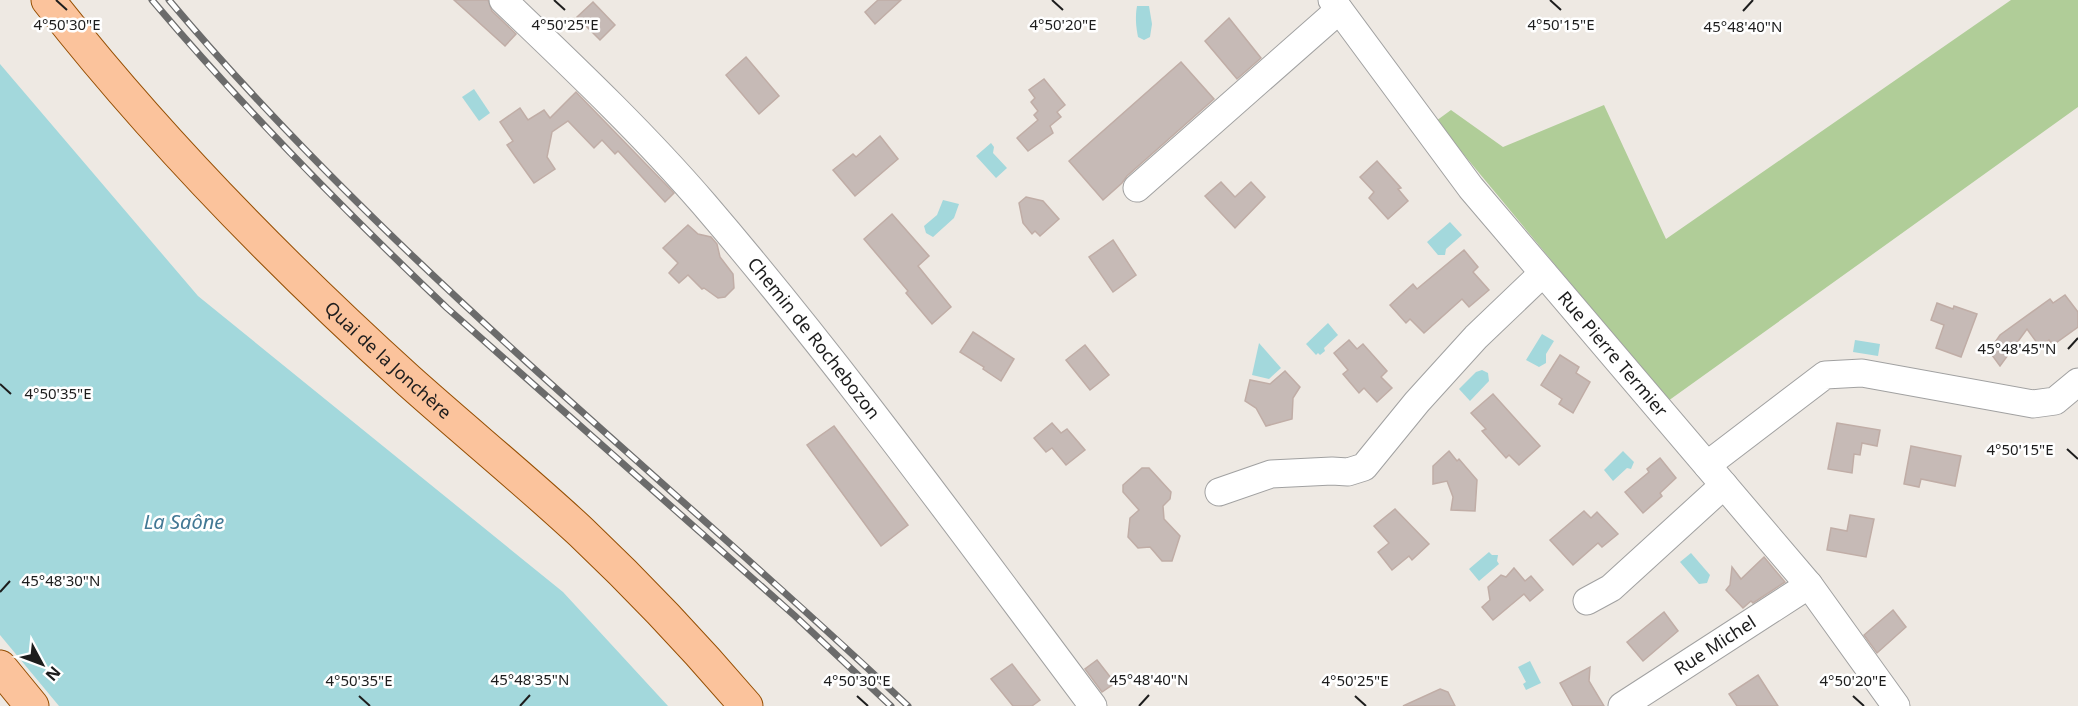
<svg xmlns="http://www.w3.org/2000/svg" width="2078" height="706" font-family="'Noto Sans',sans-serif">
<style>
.forest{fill:#b0cd98}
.water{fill:#a3d8dc}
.building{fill:#c6bab6;stroke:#c0ada6;stroke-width:1.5}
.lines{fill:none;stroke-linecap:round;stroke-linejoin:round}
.minor-casing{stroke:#a1a1a1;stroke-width:29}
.major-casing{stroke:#954e02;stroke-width:35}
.minor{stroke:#fff;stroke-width:27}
.major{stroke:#fbc39c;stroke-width:33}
.rail-casing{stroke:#6b6b6b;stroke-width:7}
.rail{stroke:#fff;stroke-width:4.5;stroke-dasharray:14;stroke-linecap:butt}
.ticks{fill:none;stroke:#1d1d1d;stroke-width:2}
.labels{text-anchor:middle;stroke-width:5;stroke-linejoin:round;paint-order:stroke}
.street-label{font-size:18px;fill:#1d1d1d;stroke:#fff}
.water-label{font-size:20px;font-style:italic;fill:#427894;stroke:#fff}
.ticks-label{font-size:15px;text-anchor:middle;fill:#1d1d1d;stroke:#fff;stroke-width:5;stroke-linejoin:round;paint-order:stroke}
</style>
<rect width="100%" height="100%" fill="#eee9e3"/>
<polygon class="forest" points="2011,0 2078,0 2078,107 1668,401 1436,121 1451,110 1503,147 1604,105 1666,239"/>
<g class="water">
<path d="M1137,6H1149L1152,24L1150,37L1144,40L1138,37C1136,27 1135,17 1137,6Z"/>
<polygon points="0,64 198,296 563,592 668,706 59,706 0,635"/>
<polygon points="474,89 490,113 479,121 462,97"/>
<polygon points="991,143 994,147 993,153 1007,168 996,178 976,156"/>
<polygon points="943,200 959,204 954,218 933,237 926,233 924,226 937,215"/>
<polygon points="1450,222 1462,235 1446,249 1445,255 1438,255 1427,242"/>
<polygon points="1328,323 1338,335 1324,348 1325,351 1320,355 1318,353 1316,355 1306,344"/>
<polygon points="1542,334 1554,341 1546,354 1546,363 1539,367 1526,360"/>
<polygon points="1855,340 1880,344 1878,356 1853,352"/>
<polygon points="1259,343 1281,368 1269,379 1252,375"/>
<polygon points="1482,370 1488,373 1489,381 1470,401 1459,389 1476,372"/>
<polygon points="1623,451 1634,462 1631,469 1627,468 1613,481 1604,470"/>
<polygon points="1489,552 1492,555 1498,555 1497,561 1499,564 1479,581 1469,569"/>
<polygon points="1691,553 1710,575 1707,583 1699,584 1680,562"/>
<polygon points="1530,661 1541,683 1526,690 1523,684 1526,682 1518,667"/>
</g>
<g class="building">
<polygon points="454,0 488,0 492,11 516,34 505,46"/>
<polygon points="878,0 901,0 875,24 865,12"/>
<polygon points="593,2 615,25 600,40 577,17"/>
<polygon points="1229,18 1261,58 1237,79 1205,41"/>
<polygon points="746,57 779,96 759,114 726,75"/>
<polygon points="1181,62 1214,99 1127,176 1122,183 1103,200 1069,161"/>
<polygon points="1044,79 1065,105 1057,112 1061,117 1050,126 1053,133 1028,151 1017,138 1038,120 1034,115 1038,111 1031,102 1035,98 1029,90"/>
<polygon points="576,92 674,193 665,202 618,151 615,154 602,140 594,148 568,121 552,132 547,157 555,169 534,183 507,145 513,141 500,122 520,108 528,120 544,110 550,118"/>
<polygon points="880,136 898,159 855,196 833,170 853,154 856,157"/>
<polygon points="1377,161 1401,188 1398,189 1408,201 1388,219 1369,198 1374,192 1360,177"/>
<polygon points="1221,182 1235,197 1251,182 1265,197 1235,228 1205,196"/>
<polygon points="1026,197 1043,201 1059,219 1040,236 1035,231 1032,234 1023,223 1019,203"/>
<polygon points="892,214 929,256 918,266 951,307 932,324 906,293 908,291 864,239"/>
<polygon points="688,225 698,234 711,237 717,244 720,257 733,274 734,288 725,297 718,298 704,288 702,289 688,275 679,283 669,273 678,263 663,248"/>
<polygon points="1113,240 1136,275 1113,292 1089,257"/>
<polygon points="1464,250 1478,267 1473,272 1489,290 1469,307 1462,299 1424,333 1410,319 1406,323 1390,305 1413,284 1417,289"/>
<polygon points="2065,295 2078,312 2078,327 2053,345 2049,340 2040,347 2027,329 2000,366 1989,351 2000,335 2050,299 2053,303"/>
<polygon points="1937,303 1953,309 1954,306 1977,314 1961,357 1936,348 1944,325 1931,320"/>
<polygon points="973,332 1014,359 1001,381 983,369 984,367 960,352"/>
<polygon points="1349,340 1357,349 1363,344 1387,371 1381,377 1392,388 1377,402 1364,388 1359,393 1343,374 1348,370 1334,353"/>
<polygon points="1085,345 1109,375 1090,390 1066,360"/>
<polygon points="1560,355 1579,367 1576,373 1590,382 1573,413 1559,404 1562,399 1541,385"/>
<polygon points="1285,371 1300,387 1293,398 1292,419 1266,426 1256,408 1245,401 1250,380 1270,384"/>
<polygon points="1493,394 1540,446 1519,465 1509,455 1506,458 1482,431 1486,429 1471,413"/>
<polygon points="1052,423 1061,433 1067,429 1085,450 1066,465 1052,448 1046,452 1034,438"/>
<polygon points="1837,423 1880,430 1877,446 1862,443 1860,455 1854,454 1852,473 1828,469"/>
<polygon points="834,426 908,525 881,546 807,445"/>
<polygon points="1911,446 1961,456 1955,486 1921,479 1919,487 1904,484"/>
<polygon points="1449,451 1457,461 1459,459 1477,480 1475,511 1451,510 1453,497 1447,481 1433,484 1433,466"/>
<polygon points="1660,458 1676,478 1660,493 1662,496 1643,513 1625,492 1649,472 1647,469"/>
<polygon points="1142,468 1149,468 1171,492 1170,499 1163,506 1164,519 1180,536 1172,561 1162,561 1150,547 1138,548 1128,537 1130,518 1139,510 1123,492 1123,485"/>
<polygon points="1395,509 1429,544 1412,560 1409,556 1392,570 1378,552 1389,543 1374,526"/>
<polygon points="1584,511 1591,518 1597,512 1618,534 1602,547 1598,543 1573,565 1550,540"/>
<polygon points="1850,515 1874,519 1866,557 1827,550 1831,528 1847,531"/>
<polygon points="1764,557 1785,582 1753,603 1751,601 1743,608 1726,590 1730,585 1732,567 1741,579"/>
<polygon points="1514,568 1525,581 1531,576 1543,590 1530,601 1524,594 1493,620 1482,607 1490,600 1488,587 1501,575 1506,577"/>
<polygon points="1893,610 1906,627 1877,653 1864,635"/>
<polygon points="1664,612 1678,631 1643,661 1627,642"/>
<polygon points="1097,660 1115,683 1102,692 1085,669"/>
<polygon points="1012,664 1040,700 1032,706 1013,706 991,679"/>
<polygon points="1590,667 1589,681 1604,706 1573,706 1560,683"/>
<polygon points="1758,675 1778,706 1737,706 1729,694"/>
<polygon points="1440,689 1448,692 1455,706 1403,706"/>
</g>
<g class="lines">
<g class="minor-casing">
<g id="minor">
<path id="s1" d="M503,0C572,66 642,132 704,204C842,365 966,537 1093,706"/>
<path id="s2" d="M1332,0L1471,188L1809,585L1896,706"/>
<polyline points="1137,188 1339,10"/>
<polyline points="1707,465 1825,375 1862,373 2033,404 2055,401 2078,382"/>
<polyline points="1219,492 1271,474 1332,471 1348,472 1364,467 1417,402 1476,337 1543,273"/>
<polyline points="1587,601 1611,588 1724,485"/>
<path id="s3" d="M1622,706L1809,585"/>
</g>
</g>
<g class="major-casing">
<g id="major">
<path id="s4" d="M48,0C156,138 279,263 408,380C465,431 525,480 581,532C639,587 694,645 746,706"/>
<polyline points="0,667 32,706"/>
</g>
</g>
<use href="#minor" class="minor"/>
<use href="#major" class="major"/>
<g class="rail-casing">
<g id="rail">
<path d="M152,0C244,109 344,210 447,308L795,616L891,706"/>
<path d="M169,0C389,261 660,472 908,706"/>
</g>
</g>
<use href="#rail" class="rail"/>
</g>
<path class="ticks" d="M56,0L67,10M554,0L565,10M1052,0L1063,10M1550,0L1561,10M1743,11L1753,0M2068,349L2078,338M0,384L11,394M2067,449L2078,459M0,592L10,581M359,696L370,706M857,696L868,706M1355,696L1366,706M1853,696L1864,706M520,706L530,695M1139,706L1149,695"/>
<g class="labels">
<g class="street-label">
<text dy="6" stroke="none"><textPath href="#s1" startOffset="460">Chemin de Rochebozon</textPath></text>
<text dy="6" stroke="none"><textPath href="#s2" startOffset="452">Rue Pierre Termier</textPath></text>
<text dy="6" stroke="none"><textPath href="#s4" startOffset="496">Quai de la Jonchère</textPath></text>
<text dy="6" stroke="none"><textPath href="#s3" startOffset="111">Rue Michel</textPath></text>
</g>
<g class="water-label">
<text x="184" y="529">La Saône</text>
</g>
</g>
<g class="ticks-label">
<text x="67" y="30">4°50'30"E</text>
<text x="565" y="30">4°50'25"E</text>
<text x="1063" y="30">4°50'20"E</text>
<text x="1561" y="30">4°50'15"E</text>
<text x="1743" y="32">45°48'40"N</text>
<text x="2017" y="354">45°48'45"N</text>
<text x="58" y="399">4°50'35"E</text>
<text x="2020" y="455">4°50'15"E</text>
<text x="61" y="586">45°48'30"N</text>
<text x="530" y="685">45°48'35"N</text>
<text x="1149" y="685">45°48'40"N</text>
<text x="359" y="686">4°50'35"E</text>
<text x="857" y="686">4°50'30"E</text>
<text x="1355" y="686">4°50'25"E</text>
<text x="1853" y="686">4°50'20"E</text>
</g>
<g transform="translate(42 664) rotate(131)" stroke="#ffffff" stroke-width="4.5" paint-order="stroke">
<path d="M0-4.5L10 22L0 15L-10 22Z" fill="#1d1d1d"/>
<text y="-9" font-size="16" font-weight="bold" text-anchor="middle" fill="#1d1d1d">N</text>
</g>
</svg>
